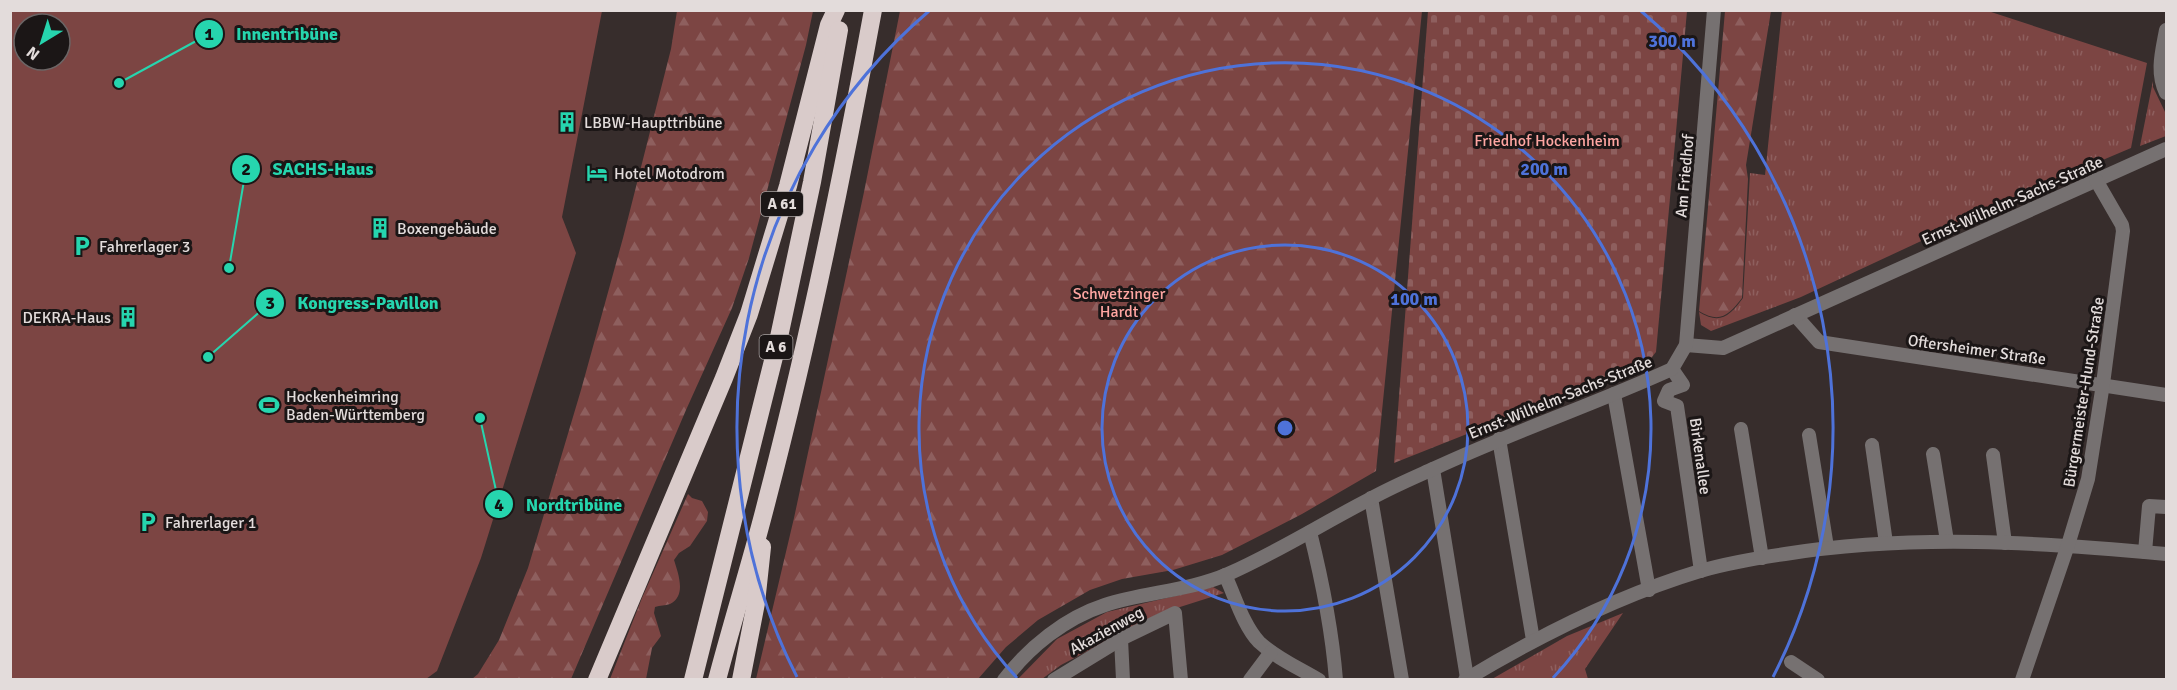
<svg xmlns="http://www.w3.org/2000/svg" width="2177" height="690" font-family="Signika,sans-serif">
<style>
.grass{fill:url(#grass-tufts)}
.forest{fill:url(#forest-firs)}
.cemetery{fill:url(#cemetery-stones)}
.park{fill:#7c4543;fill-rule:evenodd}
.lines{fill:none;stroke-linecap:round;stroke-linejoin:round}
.minor{stroke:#767171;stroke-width:14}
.highway{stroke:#d9cbca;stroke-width:18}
.ring{fill:none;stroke:#4e72d9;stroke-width:3}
.labels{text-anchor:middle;stroke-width:6;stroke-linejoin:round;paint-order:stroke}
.shield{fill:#1b1616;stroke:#a7a1a0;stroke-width:1.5}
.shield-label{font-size:15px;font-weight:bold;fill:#e3dcdb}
.poi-label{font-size:16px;fill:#e3dcdb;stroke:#1b1616;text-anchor:start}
.park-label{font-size:16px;fill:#ffa6a2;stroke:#1b1616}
.street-label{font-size:16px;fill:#e3dcdb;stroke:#1b1616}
.centre{fill:#4e72d9;stroke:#1b1616;stroke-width:3}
.ring-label{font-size:18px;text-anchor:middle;font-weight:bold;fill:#4e72d9;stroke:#1b1616;stroke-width:6;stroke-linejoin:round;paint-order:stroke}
.leader{fill:none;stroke:#26d5ae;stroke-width:2}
.callout-dot{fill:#26d5ae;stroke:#1b1616;stroke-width:2}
.mark-label{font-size:18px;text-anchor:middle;font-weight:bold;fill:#111}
.callout-label{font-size:18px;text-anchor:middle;font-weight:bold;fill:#26d5ae;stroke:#1b1616;stroke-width:6;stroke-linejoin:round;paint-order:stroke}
</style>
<defs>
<pattern id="grass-tufts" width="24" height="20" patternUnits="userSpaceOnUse" patternTransform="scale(1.5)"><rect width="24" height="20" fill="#7c4543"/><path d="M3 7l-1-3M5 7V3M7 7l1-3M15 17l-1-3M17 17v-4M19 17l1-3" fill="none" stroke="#8e5f5e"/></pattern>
<pattern id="forest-firs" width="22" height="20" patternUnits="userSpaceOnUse" patternTransform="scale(1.5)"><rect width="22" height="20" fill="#7c4543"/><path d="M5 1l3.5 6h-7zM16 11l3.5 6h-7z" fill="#8e5f5e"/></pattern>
<pattern id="cemetery-stones" width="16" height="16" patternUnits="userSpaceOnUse" patternTransform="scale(1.5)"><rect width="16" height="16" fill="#7c4543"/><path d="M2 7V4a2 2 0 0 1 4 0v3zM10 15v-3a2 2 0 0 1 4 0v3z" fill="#8e5f5e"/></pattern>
</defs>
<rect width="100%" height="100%" fill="#372d2c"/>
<g class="grass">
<path d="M1782,10L1988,11L2147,63L2131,148L2020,195L1801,297L1711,331L1701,325L1699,312C1720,325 1730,316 1743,298L1750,173L1765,175Z"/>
<polygon points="2153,81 2153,87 2166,114 2166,136 2140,146"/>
<polygon points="1213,587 1224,593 1158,614 1061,665 1042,679 1017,680 1057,639 1107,612"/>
<polygon points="1623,613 1585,669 1588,679 1492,679 1567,636"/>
</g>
<g class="forest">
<polygon points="677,11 813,11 806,45 749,258 732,308 686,410 571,679 472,679 478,674 499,640 528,568 581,390 623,238 671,49"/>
<polygon points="900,11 1422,11 1376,471 1302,514 1222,555 1173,570 1122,579 1090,590 1038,620 1006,647 978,679 756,679 794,518 864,192"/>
<path d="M1725,11H1771L1746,165L1748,179L1742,298C1729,315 1720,324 1699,311Z"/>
<path d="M688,494L692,498L702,501L708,512L707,521L690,546L679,553L674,560C678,573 687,596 670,604C665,606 660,605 655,607L654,613L661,636L652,648L646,679H610L642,598Z"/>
</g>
<polygon class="cemetery" points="1428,11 1687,11 1656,352 1648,362 1394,463"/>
<path class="park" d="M10,11H602L562,217L576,253L481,558L437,671L426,679H11ZM24,24H60V60H24Z"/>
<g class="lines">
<g class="minor">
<path d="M2166,30C2162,52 2156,72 2166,93"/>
<polyline points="1795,315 1819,342 2166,395"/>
<polyline points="1686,345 1723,348 2166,149"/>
<polyline points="1672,369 1683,385 1669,390 1664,401 1677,406 1701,571"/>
<polyline points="1614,394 1649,590"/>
<polyline points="1741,429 1762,558"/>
<polyline points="1809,435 1827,547"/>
<polyline points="1499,439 1533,640"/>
<polyline points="1872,445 1886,543"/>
<polyline points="1933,454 1947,541"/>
<polyline points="1993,455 2005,543"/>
<polyline points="1433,469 1467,678"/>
<polyline points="1371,498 1402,680"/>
<path d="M1310,532C1322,580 1332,630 1336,680"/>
<polyline points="2145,552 2149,506 2166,507"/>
<path d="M1225,575C1235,596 1243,625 1259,642C1276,658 1299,668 1319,680"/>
<polyline points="1121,639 1123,680"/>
<polyline points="1791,662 1818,680"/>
<path d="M1004,680C1029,647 1065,618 1105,605C1145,592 1189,591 1228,574C1278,552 1323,523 1372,498C1392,487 1413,478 1433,469C1512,432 1593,405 1672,369L1686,345L1714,10"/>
<polyline points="1054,680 1121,639 1175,613 1181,680"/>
<polyline points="1250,680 1271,652"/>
<path d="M1465,680C1540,635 1617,596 1700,571C1728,563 1757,558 1785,554C1912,534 2040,542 2166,554"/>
<polyline points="2022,680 2068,545 2088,479 2103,384 2123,231 2122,225 2096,180"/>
</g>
<g class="highway">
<polyline points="597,680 724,378 749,314 788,186 829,25 836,10"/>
<polyline points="693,680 779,337 812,182 839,30"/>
<path d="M717,680C733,619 752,560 767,500C809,339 843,174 873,10"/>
<polyline points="741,680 756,603 762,547"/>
</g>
</g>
<g class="ring">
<circle cx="1285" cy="428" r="183"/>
<path d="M1017 678A366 366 0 1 1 1553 678"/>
<path d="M797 677A548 548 0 0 1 929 11M1641 11A548 548 0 0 1 1773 677"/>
</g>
<defs>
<g id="building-bare" transform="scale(1.62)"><path d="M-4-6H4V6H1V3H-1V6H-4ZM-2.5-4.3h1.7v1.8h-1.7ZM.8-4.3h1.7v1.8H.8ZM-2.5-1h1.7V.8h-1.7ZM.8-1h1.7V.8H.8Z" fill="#26d5ae" stroke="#1b1616" stroke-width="2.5" paint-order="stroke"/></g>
<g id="hotel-bare" transform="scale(1.62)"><path d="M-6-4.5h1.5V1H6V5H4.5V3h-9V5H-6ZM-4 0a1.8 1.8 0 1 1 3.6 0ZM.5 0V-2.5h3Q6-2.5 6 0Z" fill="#26d5ae" stroke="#1b1616" stroke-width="2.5" paint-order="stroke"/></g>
<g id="parking-bare" transform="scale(1.62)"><path d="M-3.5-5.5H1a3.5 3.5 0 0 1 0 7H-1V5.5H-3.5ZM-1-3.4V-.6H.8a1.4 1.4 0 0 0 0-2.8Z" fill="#26d5ae" stroke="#1b1616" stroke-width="2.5" paint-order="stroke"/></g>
<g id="stadium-bare" transform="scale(1.62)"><path d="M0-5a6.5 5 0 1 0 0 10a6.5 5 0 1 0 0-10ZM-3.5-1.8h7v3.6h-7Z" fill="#26d5ae" stroke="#1b1616" stroke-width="2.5" paint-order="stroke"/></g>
</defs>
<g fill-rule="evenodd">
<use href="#building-bare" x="567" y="122"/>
<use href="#hotel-bare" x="597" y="173"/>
<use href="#building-bare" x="380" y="228"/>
<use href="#parking-bare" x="82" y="246"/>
<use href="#building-bare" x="128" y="317"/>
<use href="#stadium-bare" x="269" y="405"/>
<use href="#parking-bare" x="148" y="522"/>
</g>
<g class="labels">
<g class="shield">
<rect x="761" y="192" width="42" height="24" rx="4.5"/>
<rect x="759.5" y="335" width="33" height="24" rx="4.5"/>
</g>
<g class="shield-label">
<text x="782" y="209">A 61</text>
<text x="776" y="352">A 6</text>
</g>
<g class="poi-label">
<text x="584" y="128">LBBW-Haupttribüne</text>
<text x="614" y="179">Hotel Motodrom</text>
<text x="397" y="234">Boxengebäude</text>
<text x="99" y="252">Fahrerlager 3</text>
<text x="111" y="323" text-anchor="end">DEKRA-Haus</text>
<text x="286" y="402">Hockenheimring<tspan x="286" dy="18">Baden-Württemberg</tspan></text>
<text x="165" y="528">Fahrerlager 1</text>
</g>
<g class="park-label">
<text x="1547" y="146">Friedhof Hockenheim</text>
<text x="1119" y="299">Schwetzinger<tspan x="1119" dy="18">Hardt</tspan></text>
</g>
<g class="street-label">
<text transform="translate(1684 176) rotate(-85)" y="6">Am Friedhof</text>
<text transform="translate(2012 200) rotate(-24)" y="6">Ernst-Wilhelm-Sachs-Straße</text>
<text transform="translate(1977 349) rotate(8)" y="6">Oftersheimer Straße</text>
<text transform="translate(2083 392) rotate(-81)" y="6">Bürgermeister-Hund-Straße</text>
<text transform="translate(1560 397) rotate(-22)" y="6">Ernst-Wilhelm-Sachs-Straße</text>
<text transform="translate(1701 456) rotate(82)" y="6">Birkenallee</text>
<text transform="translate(1106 630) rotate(-29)" y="6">Akazienweg</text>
</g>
</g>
<circle cx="1285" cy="428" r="9" class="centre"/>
<g class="ring-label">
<text x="1672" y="47">300 m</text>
<text x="1544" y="175">200 m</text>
<text x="1414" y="305">100 m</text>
</g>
<path class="leader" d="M119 83L209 34M229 268L246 169M208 357L270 303M480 418L499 504"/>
<g class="callout-dot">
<circle cx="119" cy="83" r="6"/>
<circle cx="229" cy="268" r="6"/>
<circle cx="208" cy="357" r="6"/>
<circle cx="480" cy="418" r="6"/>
<circle cx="209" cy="34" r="15"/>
<circle cx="246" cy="169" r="15"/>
<circle cx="270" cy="303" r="15"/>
<circle cx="499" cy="504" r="15"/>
</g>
<g class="mark-label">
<text x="209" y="40">1</text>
<text x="246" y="175">2</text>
<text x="270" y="309">3</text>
<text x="499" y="511">4</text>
</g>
<g class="callout-label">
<text x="287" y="40">Innentribüne</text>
<text x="323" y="175">SACHS-Haus</text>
<text x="368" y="309">Kongress-Pavillon</text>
<text x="574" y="511">Nordtribüne</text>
</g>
<rect width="2177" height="690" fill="none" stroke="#e3dcdb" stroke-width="24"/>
<g transform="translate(42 42) rotate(218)"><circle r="28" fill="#1b1616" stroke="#6b6565" stroke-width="1.5"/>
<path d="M0-4.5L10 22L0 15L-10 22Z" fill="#26d5ae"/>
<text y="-9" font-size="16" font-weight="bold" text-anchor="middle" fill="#e3dcdb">N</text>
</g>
</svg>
